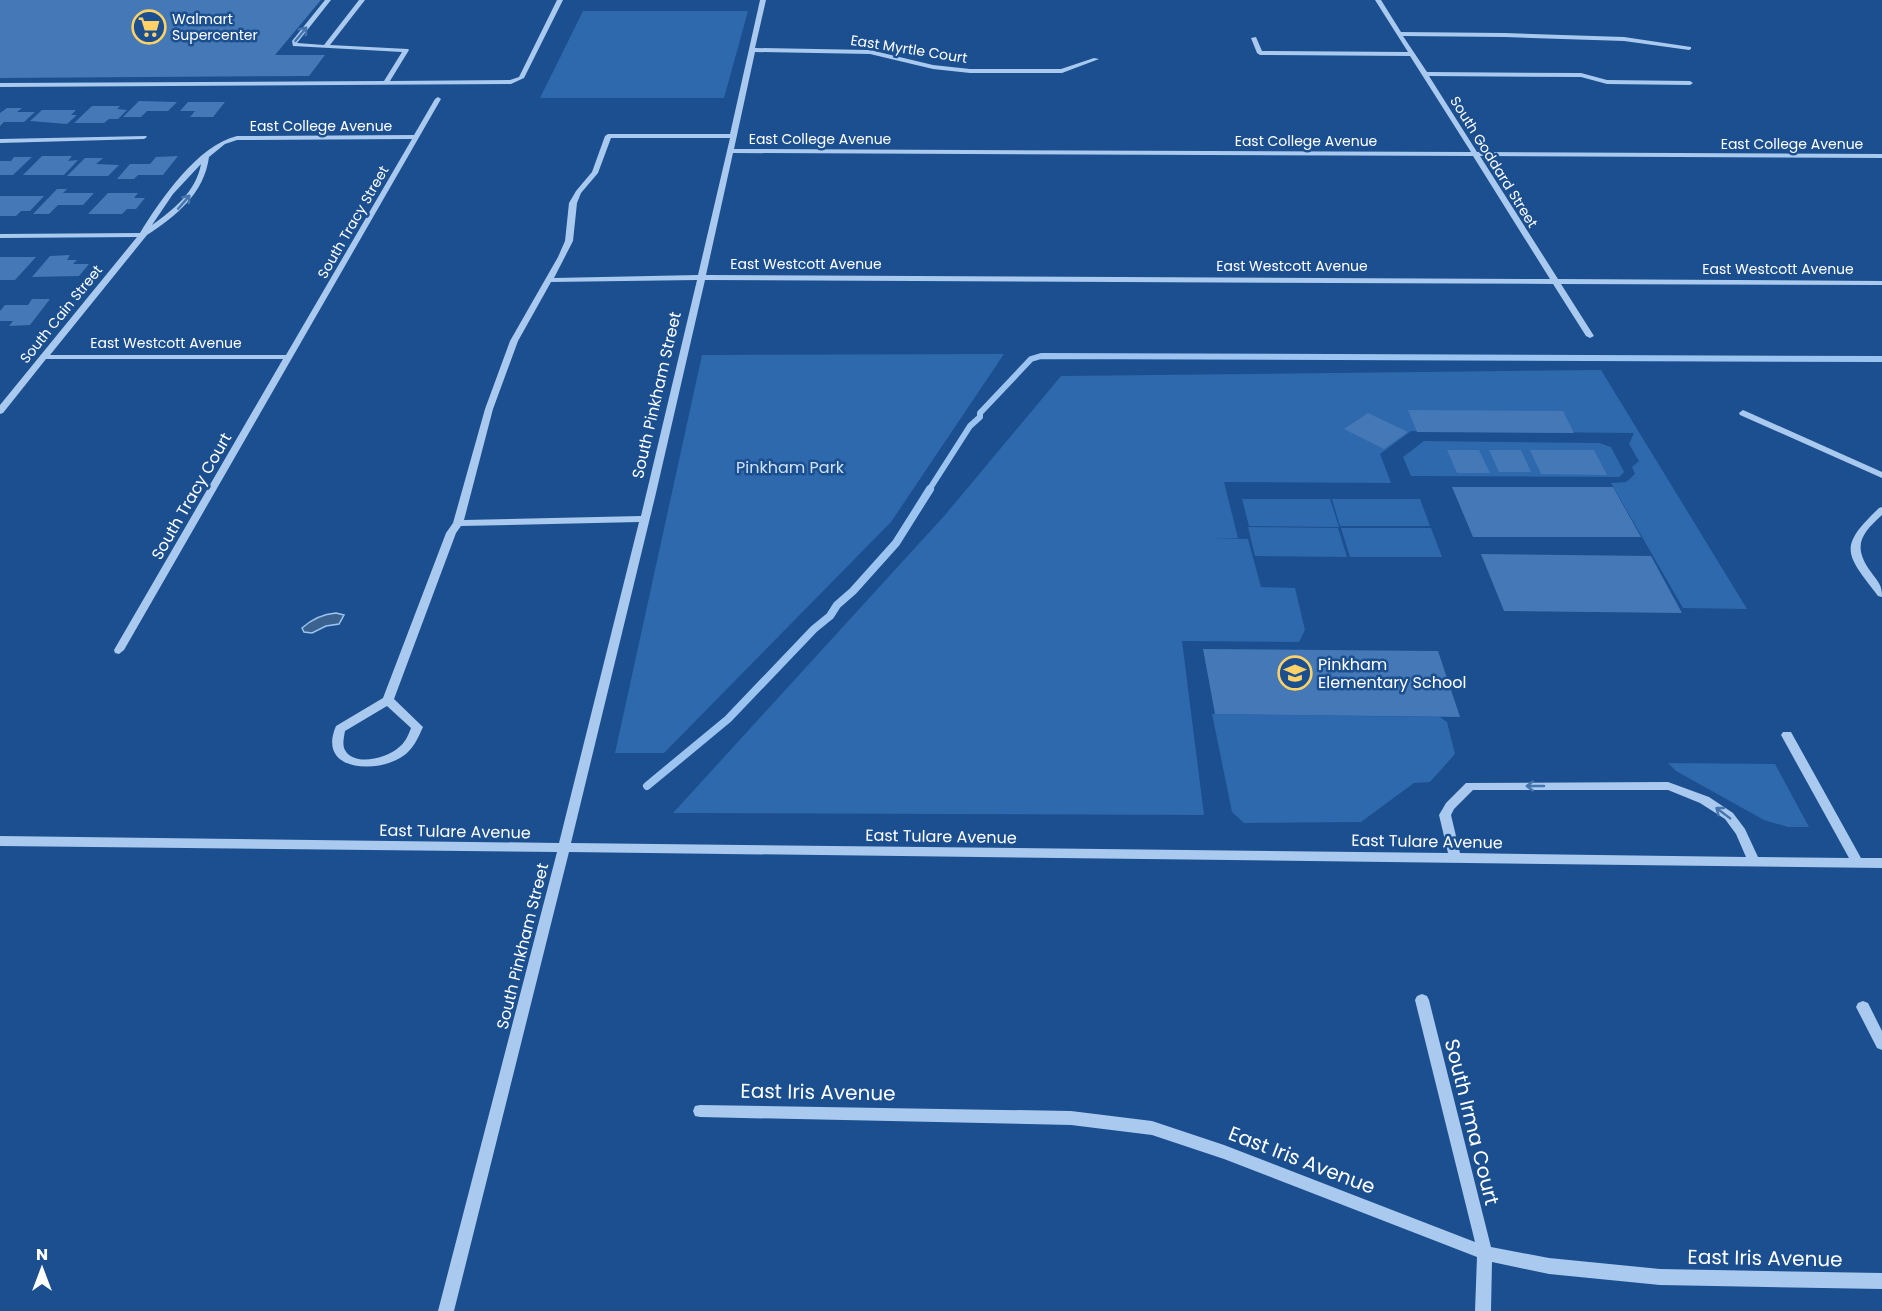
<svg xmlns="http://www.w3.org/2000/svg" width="1882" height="1311" font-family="Poppins,sans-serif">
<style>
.green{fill:#2e69ad}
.water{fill:#3c6290;stroke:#9cc4f0;stroke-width:1.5}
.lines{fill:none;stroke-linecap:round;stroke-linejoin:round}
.stream-far1{stroke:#9cc4f0;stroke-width:6}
.stream{stroke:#9cc4f0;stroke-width:8}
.building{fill:#4478b7}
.minor{fill:#a9c9ee;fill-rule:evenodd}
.oneway{stroke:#4674ac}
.labels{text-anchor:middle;stroke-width:5;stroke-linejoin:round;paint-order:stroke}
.far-poi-label{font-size:14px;fill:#fff;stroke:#1b4f8f;text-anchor:start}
.far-street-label{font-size:14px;fill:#fff;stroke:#1b4f8f}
.street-label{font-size:16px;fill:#fff;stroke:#1b4f8f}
.park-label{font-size:16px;fill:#cfe3fa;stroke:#1b4f8f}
.poi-label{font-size:16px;fill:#fff;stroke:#1b4f8f;text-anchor:start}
.near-street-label{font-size:20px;fill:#fff;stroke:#1b4f8f}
</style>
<rect width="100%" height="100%" fill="#1b4f8f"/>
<g class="green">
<polygon points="583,11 748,11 724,98 540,98"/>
<polygon points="1004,354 891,522 664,753 615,753 702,355"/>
<polygon points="1601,370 1747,609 1683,608 1611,483 1626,482 1635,474 1632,467 1639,461 1629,444 1634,433 1411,431 1380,454 1391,483 1224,482 1238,538 1213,538 1248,539 1261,587 1295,588 1305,630 1299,642 1182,641 1204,815 673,813 945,515 1061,376"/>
<polygon points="1424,441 1599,443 1611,447 1624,472 1619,477 1411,476 1403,457"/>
<polygon points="1242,499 1330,499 1339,527 1249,526"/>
<polygon points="1332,499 1420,499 1430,526 1340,526"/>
<polygon points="1248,527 1338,528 1347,557 1255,556"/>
<polygon points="1341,528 1431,528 1442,557 1350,557"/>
<polygon points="1212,714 1440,717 1447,722 1455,754 1430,782 1414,783 1361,822 1244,823 1232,812"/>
<polygon points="1668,763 1775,764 1809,827 1788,827 1764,820 1676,771"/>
</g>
<path class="water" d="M336,613L344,615L339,624L326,626L312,633L304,632L302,628C312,619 323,614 336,613Z"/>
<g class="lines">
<polyline class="stream-far1" points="929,490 970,426 980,417 980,413 1031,359 1041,356 1882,359"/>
<polyline class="stream" points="647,786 728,719 814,629 830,616 837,605 853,591 896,543 930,489"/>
</g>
<g class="building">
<polygon points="0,0 321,0 275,55 325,55 309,76 0,78"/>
<polygon points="139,101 177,102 168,111 147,111 141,117 123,117"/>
<polygon points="188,102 225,102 213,117 190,117 195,111 180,111"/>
<polygon points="92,106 120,106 117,109 127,110 118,119 109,119 104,123 74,123"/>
<polygon points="7,108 22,108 17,112 35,112 24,122 4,122 0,126 0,113"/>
<polygon points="42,110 76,110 71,115 77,115 67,124 30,121"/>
<polygon points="42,156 72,156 68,161 78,160 64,175 23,175"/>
<polygon points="178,156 163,175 138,175 134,179 117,179 130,164 150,164 156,157"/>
<polygon points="14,157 32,157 13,175 0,175 0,161 11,161"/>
<polygon points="85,158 103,158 96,164 119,165 108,176 67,176"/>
<polygon points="57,189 67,189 63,193 94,193 83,205 58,205 49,214 33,214"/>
<polygon points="108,193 138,193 134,198 145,198 136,209 127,209 122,214 88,214"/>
<polygon points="0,196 44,196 30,211 21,211 16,216 0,216"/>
<polygon points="70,255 67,260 77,260 73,264 89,264 79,276 32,277 50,256"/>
<polygon points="0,257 36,257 15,280 0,280"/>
<polygon points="32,299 50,299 30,325 9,326 13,321 0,321 0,311 5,305 28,305"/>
<polygon points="1408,410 1563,411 1574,433 1417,432"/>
<polygon points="1368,413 1408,432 1384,449 1344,429"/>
<polygon points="1447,450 1479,450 1490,473 1457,473"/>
<polygon points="1489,450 1521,450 1531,472 1499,472"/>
<polygon points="1530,450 1594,450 1607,475 1541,474"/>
<polygon points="1452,487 1613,487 1641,537 1473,537"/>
<polygon points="1481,554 1651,556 1682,613 1504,611"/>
<polygon points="1203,649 1438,651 1460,717 1215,714"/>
</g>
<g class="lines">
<g class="minor">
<polygon points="325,0 331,0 297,43 324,45 359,0 365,0 330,45 408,49 409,50 390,81 510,80 519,77 557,0 563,0 524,78 511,84 0,87 0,83 384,81 402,52 293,46 292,41"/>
<path d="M760,0H766L755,48L870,50L933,65L970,69H1061L1094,58L1099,59L1062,73H970L933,69L870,54L755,52L734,149L1471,152L1410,56L1260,55L1257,53L1251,38L1256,37L1262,51L1408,52L1375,0H1381L1401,32L1505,33L1624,37L1691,47V49L1689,50L1624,41L1505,37L1403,36L1427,72L1581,73L1607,80L1690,81L1693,83L1690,85L1607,84L1581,77L1429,76L1477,152L1882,154V158L1480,156L1558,279L1882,281V285L1561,284L1594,336L1590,338L1586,336L1553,284L705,280L656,493L571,843L1448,853L1439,815L1446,803L1466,783L1668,782L1709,797L1733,813L1745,829L1758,857L1849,858L1781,735L1783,732H1791L1861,858H1882V868L569,852L454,1311H438L557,852L0,846V836L559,843L639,522L461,526L456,533L394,699L423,727C419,736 415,745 408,752C385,775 315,774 336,726L383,698L446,533L453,523L485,409L510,341L558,257L565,241L569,203L576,191L592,172L605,136L608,134H730ZM611,138H730L698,275L554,278L573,241L577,203L581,193L598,173ZM733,153L1473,156L1550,279L706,275ZM697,280L641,516L464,520L493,409L518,341L551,282ZM387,706L411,728C408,736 405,743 398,748C387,758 354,767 345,750C342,745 344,737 345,731ZM1473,790H1668L1700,803L1725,819L1736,834L1746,857L1460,853L1451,815L1454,809Z"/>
<path d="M438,97L441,99L124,650L119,654L115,653L114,650L283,359H46L3,413L0,414V405L137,237L0,238V234L140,233C160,200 198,145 237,136L414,135L435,99ZM412,139L286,355H50L147,235C176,216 204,194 209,157L225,144L237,140ZM201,164C196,192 173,210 152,225L173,194Z"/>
<polygon points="146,136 147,137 144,139 0,143 0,139"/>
<polygon points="1743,410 1882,472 1882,478 1740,415 1739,413"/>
<path d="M1882,507V515C1861,534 1852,546 1871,572C1878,582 1882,584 1882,597L1878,596C1846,554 1837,548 1879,508Z"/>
<polygon points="1422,994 1427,996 1429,1000 1491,1247 1549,1258 1660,1269 1882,1273 1882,1289 1660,1285 1549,1274 1492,1262 1491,1311 1475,1311 1477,1257 1224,1159 1152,1135 1071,1125 700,1117 695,1116 693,1111 695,1106 700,1105 1071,1111 1152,1121 1224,1145 1475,1242 1415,1000 1417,996"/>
<polygon points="1863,1001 1868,1003 1882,1031 1882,1050 1877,1048 1856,1007 1858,1003"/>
</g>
</g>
<defs><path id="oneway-shaft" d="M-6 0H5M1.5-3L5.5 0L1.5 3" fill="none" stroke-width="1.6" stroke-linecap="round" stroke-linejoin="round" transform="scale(1.5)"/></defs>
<g class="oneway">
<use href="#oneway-shaft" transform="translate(301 34) rotate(-51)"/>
<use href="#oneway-shaft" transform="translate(184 202) rotate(-49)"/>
<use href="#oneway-shaft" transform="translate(1535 786) rotate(-180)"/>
<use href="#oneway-shaft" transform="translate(1723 813) rotate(-143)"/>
</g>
<defs>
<g id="supermarket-ring" transform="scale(1.725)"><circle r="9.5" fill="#1b4f8f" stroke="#ffd166" stroke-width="1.5"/><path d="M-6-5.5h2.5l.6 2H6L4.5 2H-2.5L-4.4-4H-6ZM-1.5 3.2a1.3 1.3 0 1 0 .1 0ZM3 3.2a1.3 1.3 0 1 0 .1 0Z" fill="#ffd166"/></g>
<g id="school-ring" transform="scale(1.725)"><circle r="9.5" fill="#1b4f8f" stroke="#ffd166" stroke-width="1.5"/><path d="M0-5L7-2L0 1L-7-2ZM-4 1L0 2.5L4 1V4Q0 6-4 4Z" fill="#ffd166"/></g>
</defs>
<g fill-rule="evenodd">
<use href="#supermarket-ring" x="149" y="27"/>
<use href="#school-ring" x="1295" y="673"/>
</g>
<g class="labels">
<g class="far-poi-label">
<text x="172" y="24">Walmart<tspan x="172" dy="16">Supercenter</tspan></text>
</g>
<g class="far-street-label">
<text transform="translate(909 49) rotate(9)" y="5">East Myrtle Court</text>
<text x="321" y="131">East College Avenue</text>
<text x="820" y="144">East College Avenue</text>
<text x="1306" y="146">East College Avenue</text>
<text x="1792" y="149">East College Avenue</text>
<text transform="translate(1494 162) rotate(58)" y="5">South Goddard Street</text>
<text transform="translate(353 222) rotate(-60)" y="5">South Tracy Street</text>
<text x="806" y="269">East Westcott Avenue</text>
<text x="1292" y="271">East Westcott Avenue</text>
<text x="1778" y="274">East Westcott Avenue</text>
<text transform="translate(61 314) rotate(-51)" y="5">South Cain Street</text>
<text x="166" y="348">East Westcott Avenue</text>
</g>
<g class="street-label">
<text transform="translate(656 395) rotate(-77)" y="6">South Pinkham Street</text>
<text transform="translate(191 496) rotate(-60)" y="6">South Tracy Court</text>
<text transform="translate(455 831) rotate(1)" y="6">East Tulare Avenue</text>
<text transform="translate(941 836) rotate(1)" y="6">East Tulare Avenue</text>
<text transform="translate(1427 841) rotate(1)" y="6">East Tulare Avenue</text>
<text transform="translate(522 946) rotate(-76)" y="6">South Pinkham Street</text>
</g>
<g class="park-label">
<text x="790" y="473">Pinkham Park</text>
</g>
<g class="poi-label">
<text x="1318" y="670">Pinkham<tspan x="1318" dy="18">Elementary School</tspan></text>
</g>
<g class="near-street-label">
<text transform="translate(818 1092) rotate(1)" y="7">East Iris Avenue</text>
<text transform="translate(1472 1122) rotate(76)" y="7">South Irma Court</text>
<text transform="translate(1302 1160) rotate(21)" y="7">East Iris Avenue</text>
<text transform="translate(1765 1258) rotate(1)" y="7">East Iris Avenue</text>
</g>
</g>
<g transform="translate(42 1269)" stroke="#1b4f8f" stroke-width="4.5" paint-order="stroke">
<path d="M0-4.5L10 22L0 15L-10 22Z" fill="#ffffff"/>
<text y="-9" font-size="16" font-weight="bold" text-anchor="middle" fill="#ffffff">N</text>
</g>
</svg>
